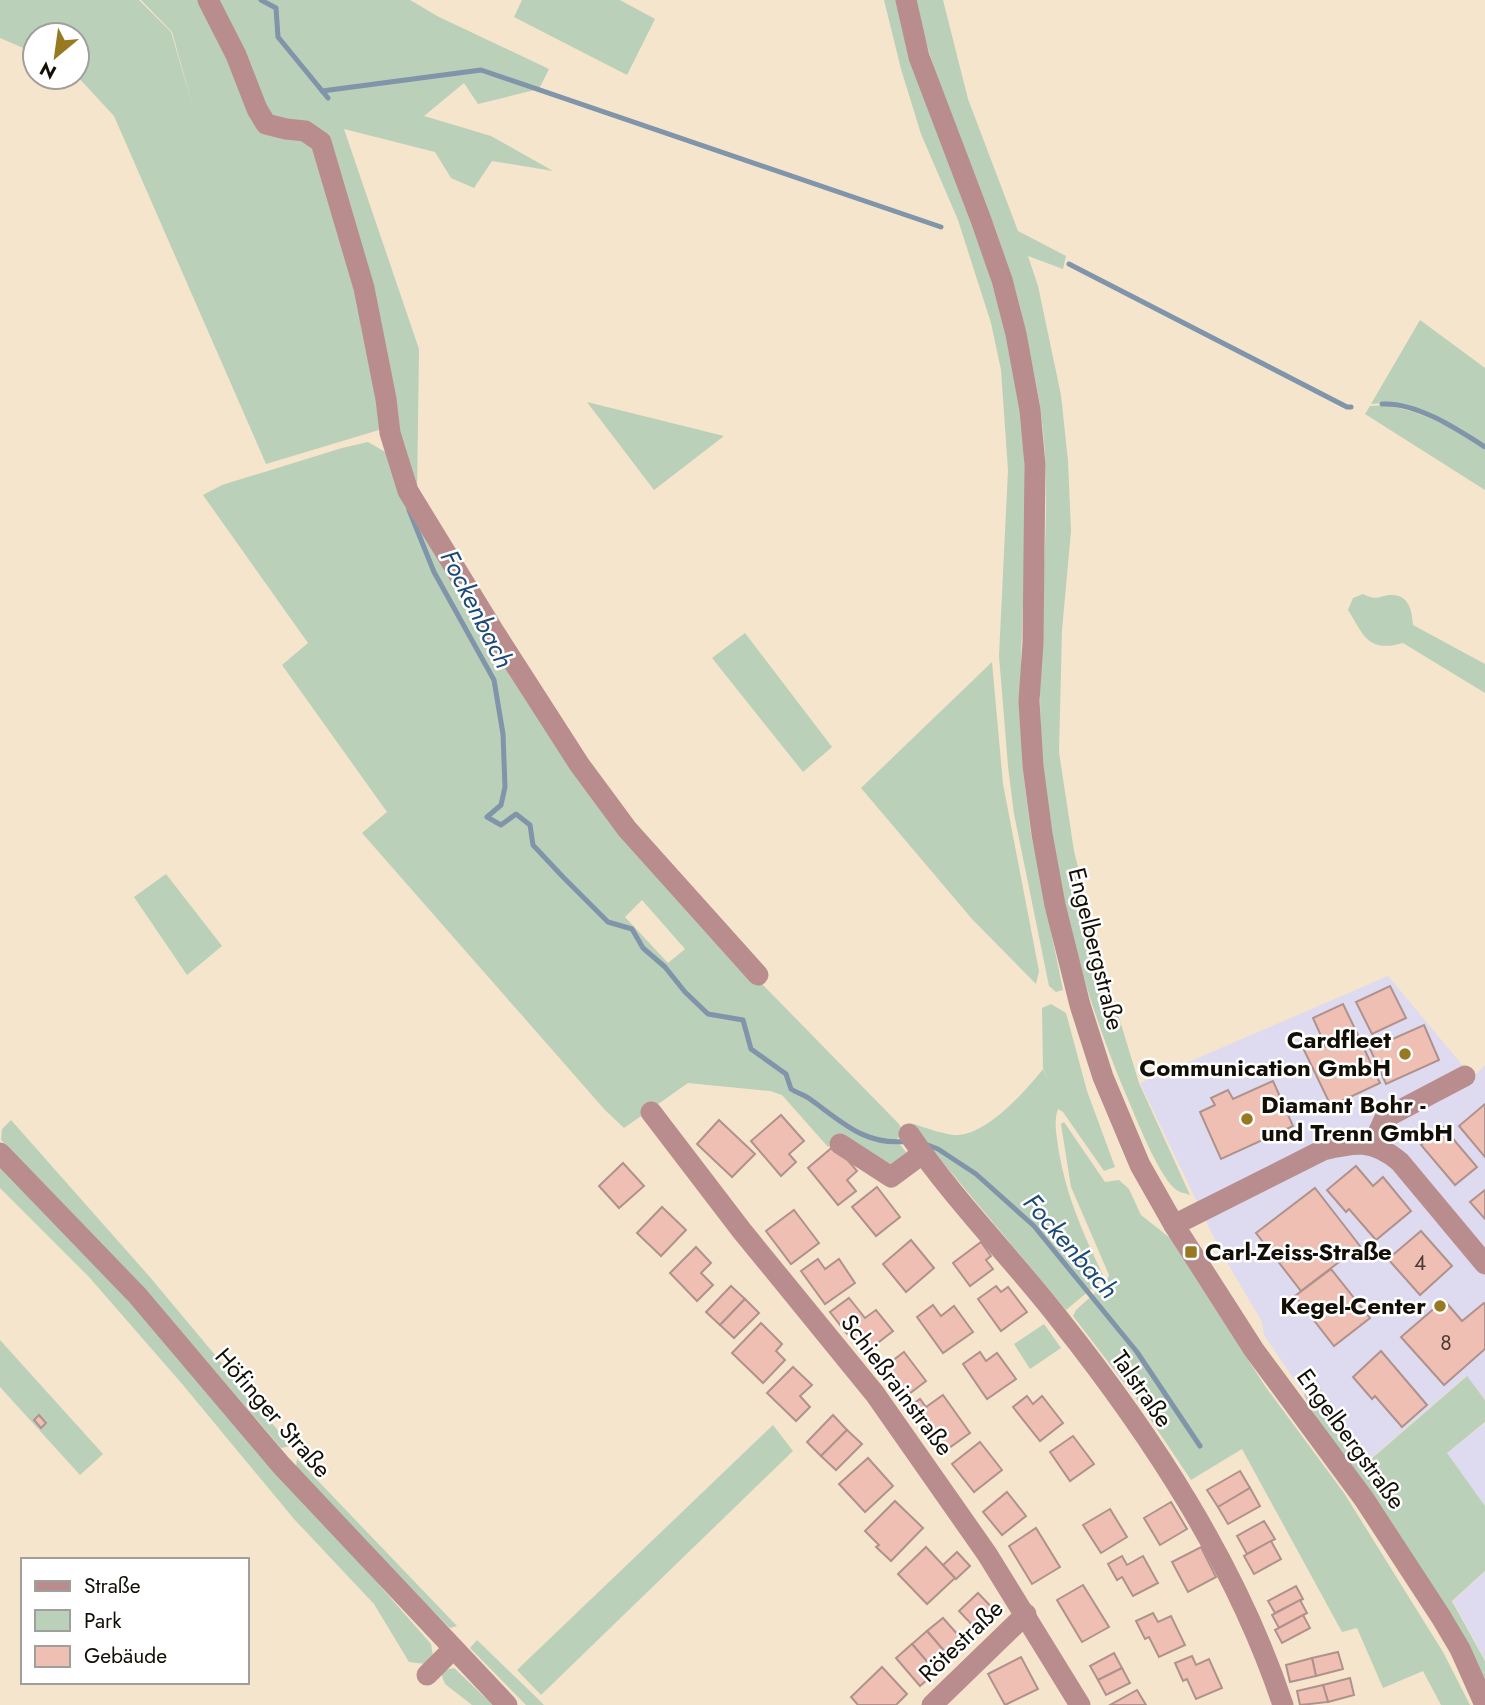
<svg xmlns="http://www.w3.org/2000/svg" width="1485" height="1705" font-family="Jost,sans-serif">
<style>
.industrial{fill:#dedaf0}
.green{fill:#bbd0b9;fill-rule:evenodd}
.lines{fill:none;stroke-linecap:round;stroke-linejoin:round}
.stream{stroke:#8094aa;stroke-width:5}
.building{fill:#f0bfb4;stroke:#b0928c;stroke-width:2}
.minor{stroke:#b98d8e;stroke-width:21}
.poi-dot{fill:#967921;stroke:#fff;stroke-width:2.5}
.labels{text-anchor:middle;stroke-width:5;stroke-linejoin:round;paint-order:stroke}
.number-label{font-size:21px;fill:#4a3a32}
.street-label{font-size:24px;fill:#130e06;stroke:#fff}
.poi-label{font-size:24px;font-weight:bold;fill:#130e06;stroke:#fff;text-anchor:end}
.water-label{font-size:26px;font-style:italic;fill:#1c4a76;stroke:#fff}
</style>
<rect width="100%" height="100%" fill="#f4e5cc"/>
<g class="industrial">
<polygon points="1388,976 1473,1078 1485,1065 1485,1399 1466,1376 1370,1459 1318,1386 1304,1394 1264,1335 1262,1322 1220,1250 1140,1083"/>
<polygon points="1485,1423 1485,1506 1447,1453"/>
<polygon points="1485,1572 1485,1660 1453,1601"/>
</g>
<g class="green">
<polygon points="0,0 139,0 171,32 193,107 172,32 141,0 410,0 439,17 549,69 539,89 478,104 464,83 424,116 491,136 553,171 492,161 474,188 451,178 435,152 344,129 419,349 417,494 359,289 385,419 379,430 266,464 114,116 77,76 77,35 35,35 35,53 0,38"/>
<polygon points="522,0 620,0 655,19 627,75 514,17"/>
<polygon points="884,0 896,0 910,56 989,273 1005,329 1023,409 1026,518 1021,659 1022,763 1031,834 1063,990 1056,992 1049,986 1014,814 1008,766 999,656 1008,470 1001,370 991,323 958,220 921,134 901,69"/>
<path d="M916,0H943L968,99L1018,231L1066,256L1063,269L1028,256L1038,286L1061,395L1068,461L1071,531L1062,630L1059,752L1074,851L1099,952L1139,1083L1190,1195C1186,1193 1181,1193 1178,1191C1161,1181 1138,1123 1130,1104C1074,975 1040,830 1040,690C1039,590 1056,488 1037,389C1026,333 1013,279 994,225C967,150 931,78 916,0Z"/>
<path d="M1420,320L1485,368V445C1451,423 1413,399 1371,404Z"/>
<polygon points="587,402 724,436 654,490"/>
<path d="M1388,405C1429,415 1450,426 1485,449V490L1365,414L1370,406Z"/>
<path d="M368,442L387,453L574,766L720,941L899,1124L904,1133L896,1140L912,1159L890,1175L836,1141L828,1147L782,1095L770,1091L688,1083L624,1128L605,1110L362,833L387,812L282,665L308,643L203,495L222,485L342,448ZM642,900L685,949L668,963L625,917Z"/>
<path d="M1363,594C1379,602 1378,595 1392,595C1409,595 1412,611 1413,625L1485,664V693L1403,643C1367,653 1364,635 1348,610L1353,598Z"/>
<polygon points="745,633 832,747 803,772 712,658"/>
<polygon points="992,662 1003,784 1039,971 1036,984 972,919 861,788"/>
<polygon points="166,874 222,946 187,975 134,897"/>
<path d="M1051,1004L1066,1013L1087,1091L1115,1167L1104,1171L1063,1112L1058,1109C1053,1124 1057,1136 1059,1152C1067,1198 1083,1233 1103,1275L1102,1280L1066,1310L910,1123C924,1127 939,1133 953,1135C984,1138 1025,1092 1043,1069L1049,1082L1043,1068L1042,1008Z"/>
<polygon points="11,1120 149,1276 291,1446 281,1448 138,1281 1,1140 2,1129"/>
<polygon points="1064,1122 1105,1182 1119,1180 1129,1189 1141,1215 1170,1238 1265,1386 1344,1493 1443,1652 1470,1705 1441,1705 1423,1671 1383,1688 1357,1628 1342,1632 1242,1449 1191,1480 1138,1401 1073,1316 1076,1310 1106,1283 1109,1275 1071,1187 1061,1124"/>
<polygon points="0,1166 119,1288 431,1644 433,1656 426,1664 409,1662 374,1604 294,1519 183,1385 89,1277 0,1188"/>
<polygon points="1044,1324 1061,1348 1030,1369 1014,1344"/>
<polygon points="0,1340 103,1454 80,1475 0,1387"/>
<polygon points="1467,1376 1485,1400 1485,1422 1447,1453 1485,1506 1485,1571 1452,1601 1485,1661 1485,1681 1310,1407 1304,1395 1318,1386 1370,1460"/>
<polygon points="773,1425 793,1451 541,1695 517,1670"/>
<polygon points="297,1459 457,1626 450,1628 372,1551 296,1467"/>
<polygon points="477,1640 536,1697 544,1705 526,1705 470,1648"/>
<polygon points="454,1668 493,1705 472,1705 445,1684 440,1671"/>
</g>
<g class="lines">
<g class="stream">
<polyline points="261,0 276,8 278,37 328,98"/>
<polyline points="322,91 481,70 941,227"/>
<polyline points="1069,264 1347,407 1351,407"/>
<path d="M1382,404C1416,402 1457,429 1485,447"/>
<path d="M409,510L434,572L494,680L503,734L505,787L501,805L487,817L501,825L516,814L530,825L533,845L563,877L608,922L632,929L643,948L665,967L685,992L708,1014L743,1020L751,1049L786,1074L791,1089C797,1093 805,1095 810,1099C842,1122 866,1147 909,1141"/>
<polyline points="925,1144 938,1149 976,1174 1034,1226 1137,1352 1200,1446"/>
</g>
</g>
<g class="building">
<polygon points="1390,986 1406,1018 1372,1034 1356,1002"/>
<polygon points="1343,1004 1357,1033 1326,1047 1313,1018"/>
<polygon points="1424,1025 1439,1060 1386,1084 1370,1049"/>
<polygon points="1357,1033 1380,1083 1331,1106 1304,1050 1323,1041 1326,1047"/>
<polygon points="1273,1081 1293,1126 1221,1159 1200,1112 1215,1105 1211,1098 1228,1090 1233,1099"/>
<polygon points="1485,1104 1485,1157 1459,1126"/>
<polygon points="781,1115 804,1141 789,1154 796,1162 781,1176 751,1141"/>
<polygon points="719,1120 755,1154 732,1177 697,1144"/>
<polygon points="1443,1127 1477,1167 1455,1185 1421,1145"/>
<polygon points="835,1145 857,1171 847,1180 856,1191 838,1205 808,1168"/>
<polygon points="623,1163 644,1186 619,1208 599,1186"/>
<polygon points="1356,1166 1373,1186 1383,1177 1411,1211 1376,1240 1349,1209 1346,1212 1327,1190"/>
<polygon points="877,1187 900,1217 876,1236 852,1207"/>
<polygon points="1315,1188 1360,1246 1301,1291 1256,1233"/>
<polygon points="1485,1190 1485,1219 1470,1202"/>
<polygon points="662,1207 686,1230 661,1256 637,1233"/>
<polygon points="794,1210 819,1243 791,1264 766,1231"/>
<polygon points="1421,1231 1452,1266 1420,1295 1388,1259"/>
<polygon points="911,1240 934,1268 906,1292 883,1264"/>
<polygon points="981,1242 991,1256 986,1260 993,1269 970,1286 953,1263"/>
<polygon points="696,1247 711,1263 701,1273 713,1285 697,1301 670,1273"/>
<polygon points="818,1259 825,1269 839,1259 855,1283 825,1304 801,1271"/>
<polygon points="1331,1269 1370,1318 1334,1346 1295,1296"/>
<polygon points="731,1286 745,1299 720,1325 706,1312"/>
<polygon points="996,1286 1001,1292 1008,1287 1027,1312 1001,1331 978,1299"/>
<polygon points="849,1298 865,1318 876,1310 893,1331 866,1352 850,1332 847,1334 830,1312"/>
<polygon points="745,1299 759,1313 734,1338 720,1325"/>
<polygon points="1444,1300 1462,1321 1484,1303 1485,1305 1485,1349 1444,1385 1401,1337"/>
<polygon points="933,1305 941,1316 954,1306 973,1332 943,1353 917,1317"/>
<polygon points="761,1323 782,1344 776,1351 785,1360 763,1383 732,1353"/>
<polygon points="1381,1351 1427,1405 1402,1427 1375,1396 1372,1399 1353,1377"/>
<polygon points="904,1352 926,1381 905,1397 883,1368"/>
<polygon points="980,1352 986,1361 997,1353 1016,1379 987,1399 963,1364"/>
<polygon points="793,1367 812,1385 800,1396 810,1407 796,1421 767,1393"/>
<polygon points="943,1395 970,1433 942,1453 909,1407 920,1399 926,1407"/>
<polygon points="1027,1396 1033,1404 1042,1396 1063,1423 1040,1441 1013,1407"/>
<polygon points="39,1415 46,1423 41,1428 34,1420"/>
<polygon points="833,1415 847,1430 821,1456 807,1442"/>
<polygon points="847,1430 862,1444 836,1470 821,1456"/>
<polygon points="1073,1436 1094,1464 1070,1481 1050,1452"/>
<polygon points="980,1442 1002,1470 974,1492 952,1464"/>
<polygon points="868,1458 893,1486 865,1512 839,1484"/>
<polygon points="1240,1471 1250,1488 1218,1507 1207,1490"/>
<polygon points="1250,1488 1260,1506 1228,1524 1218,1507"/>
<polygon points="1007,1492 1026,1516 1002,1535 983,1512"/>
<polygon points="895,1501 923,1528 891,1561 876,1547 879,1545 865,1531"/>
<polygon points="1171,1502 1187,1529 1160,1545 1144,1518"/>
<polygon points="1110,1509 1127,1537 1101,1553 1083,1525"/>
<polygon points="1264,1521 1275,1539 1247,1554 1237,1536"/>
<polygon points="1036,1528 1060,1567 1032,1584 1009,1546"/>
<polygon points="1271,1541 1281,1559 1254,1574 1244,1556"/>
<polygon points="926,1547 955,1578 927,1604 898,1574"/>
<polygon points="1201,1547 1216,1577 1188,1592 1172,1562"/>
<polygon points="957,1552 970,1566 956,1579 943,1565"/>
<polygon points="1122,1556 1127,1565 1143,1556 1158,1583 1133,1596 1122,1577 1117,1580 1108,1564"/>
<polygon points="1083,1585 1109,1627 1082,1642 1057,1600"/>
<polygon points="1296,1586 1303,1599 1275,1613 1268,1601"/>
<polygon points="978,1593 999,1615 980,1633 959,1611"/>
<polygon points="1300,1600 1307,1613 1279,1628 1272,1615"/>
<polygon points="1153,1613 1158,1622 1171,1616 1185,1645 1159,1657 1149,1637 1145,1639 1136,1621"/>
<polygon points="1303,1615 1310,1628 1282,1643 1275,1630"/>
<polygon points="943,1618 967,1645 951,1659 927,1631"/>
<polygon points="927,1631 951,1659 936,1672 912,1644"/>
<polygon points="912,1644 936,1672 920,1686 896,1658"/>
<polygon points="1338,1652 1343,1669 1316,1676 1312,1658"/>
<polygon points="1114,1653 1122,1668 1098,1680 1090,1666"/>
<polygon points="1192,1656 1196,1665 1209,1659 1222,1688 1196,1699 1187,1679 1183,1681 1175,1663"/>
<polygon points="1021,1657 1038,1689 1005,1705 988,1674"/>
<polygon points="1312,1658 1316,1676 1290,1682 1286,1665"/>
<polygon points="882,1667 907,1694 896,1705 858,1705 851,1697"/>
<polygon points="1122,1668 1130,1683 1106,1695 1098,1680"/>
<polygon points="1350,1678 1354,1695 1328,1702 1323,1685"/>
<polygon points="1323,1685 1328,1702 1300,1705 1297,1691"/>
<polygon points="1137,1690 1146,1705 1110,1705"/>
</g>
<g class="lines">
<g class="minor">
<polyline points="208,0 236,55 257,109 266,124 286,129 305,131 321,142 364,288 386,399 390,433 408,491 493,630 579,764 627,829 758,975"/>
<polyline points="906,0 919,57 981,220 1002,280 1016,334 1030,410 1035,465 1033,643 1029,701 1033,766 1042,834 1055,905 1080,1005 1103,1077 1140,1165 1174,1225 1254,1350 1364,1499 1441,1617 1460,1649 1485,1705"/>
<polyline points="651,1112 742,1231 875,1394 987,1554 1080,1705"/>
<path d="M909,1134C954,1200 1011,1257 1060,1320C1152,1436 1236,1564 1283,1705"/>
<polyline points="840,1144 891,1177 914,1160 921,1152"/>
<polyline points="1373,1144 1385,1118 1465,1076"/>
<polyline points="0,1153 137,1295 281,1465 507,1705"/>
<path d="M1174,1225L1323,1150C1356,1142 1373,1139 1400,1162L1485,1264"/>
<polyline points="427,1675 453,1649"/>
<polyline points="932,1705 1026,1614"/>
</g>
</g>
<g class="poi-dot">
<circle cx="1405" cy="1054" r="7"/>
<circle cx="1247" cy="1119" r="7"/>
<rect x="1184" y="1245" width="14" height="14" rx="3.5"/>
<circle cx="1440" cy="1306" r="7"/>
</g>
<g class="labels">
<g class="number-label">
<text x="1420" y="1270">4</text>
<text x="1446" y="1350">8</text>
</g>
<g class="street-label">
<text transform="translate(1096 949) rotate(76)" y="8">Engelbergstraße</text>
<text transform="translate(897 1385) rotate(53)" y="8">Schießrainstraße</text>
<text transform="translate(1142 1389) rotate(55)" y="8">Talstraße</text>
<text transform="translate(273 1413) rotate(49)" y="8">Höfinger Straße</text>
<text transform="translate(1351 1439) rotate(54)" y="8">Engelbergstraße</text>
<text transform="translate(961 1641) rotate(-44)" y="8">Rötestraße</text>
</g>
<g class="poi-label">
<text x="1391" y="1048">Cardfleet<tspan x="1391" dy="28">Communication GmbH</tspan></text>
<text x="1261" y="1113" text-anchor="start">Diamant Bohr -<tspan x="1261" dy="28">und Trenn GmbH</tspan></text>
<text x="1205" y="1260" text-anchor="start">Carl-Zeiss-Straße</text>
<text x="1426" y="1314">Kegel-Center</text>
</g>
<g class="water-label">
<text transform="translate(477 609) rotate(63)" y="9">Fockenbach</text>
<text transform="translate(1071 1246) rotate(49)" y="9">Fockenbach</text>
</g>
</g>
<rect x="21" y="1558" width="228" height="126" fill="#ffffff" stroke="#a19f9b" stroke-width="2"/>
<rect x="35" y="1581" width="35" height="10" fill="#b98d8e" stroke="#a19f9b" stroke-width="2"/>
<text x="84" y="1593" font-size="21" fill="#130e06">Straße</text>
<rect x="35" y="1610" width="35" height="21" fill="#bbd0b9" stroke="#a19f9b" stroke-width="2"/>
<text x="84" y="1628" font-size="21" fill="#130e06">Park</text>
<rect x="35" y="1646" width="35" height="21" fill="#f0bfb4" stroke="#a19f9b" stroke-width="2"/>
<text x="84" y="1663" font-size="21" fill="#130e06">Gebäude</text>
<g transform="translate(56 56) rotate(209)"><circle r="33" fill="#ffffff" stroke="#a19f9b" stroke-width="2"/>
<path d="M0-5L12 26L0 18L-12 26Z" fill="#967921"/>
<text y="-10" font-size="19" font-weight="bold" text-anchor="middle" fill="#130e06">N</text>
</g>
</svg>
